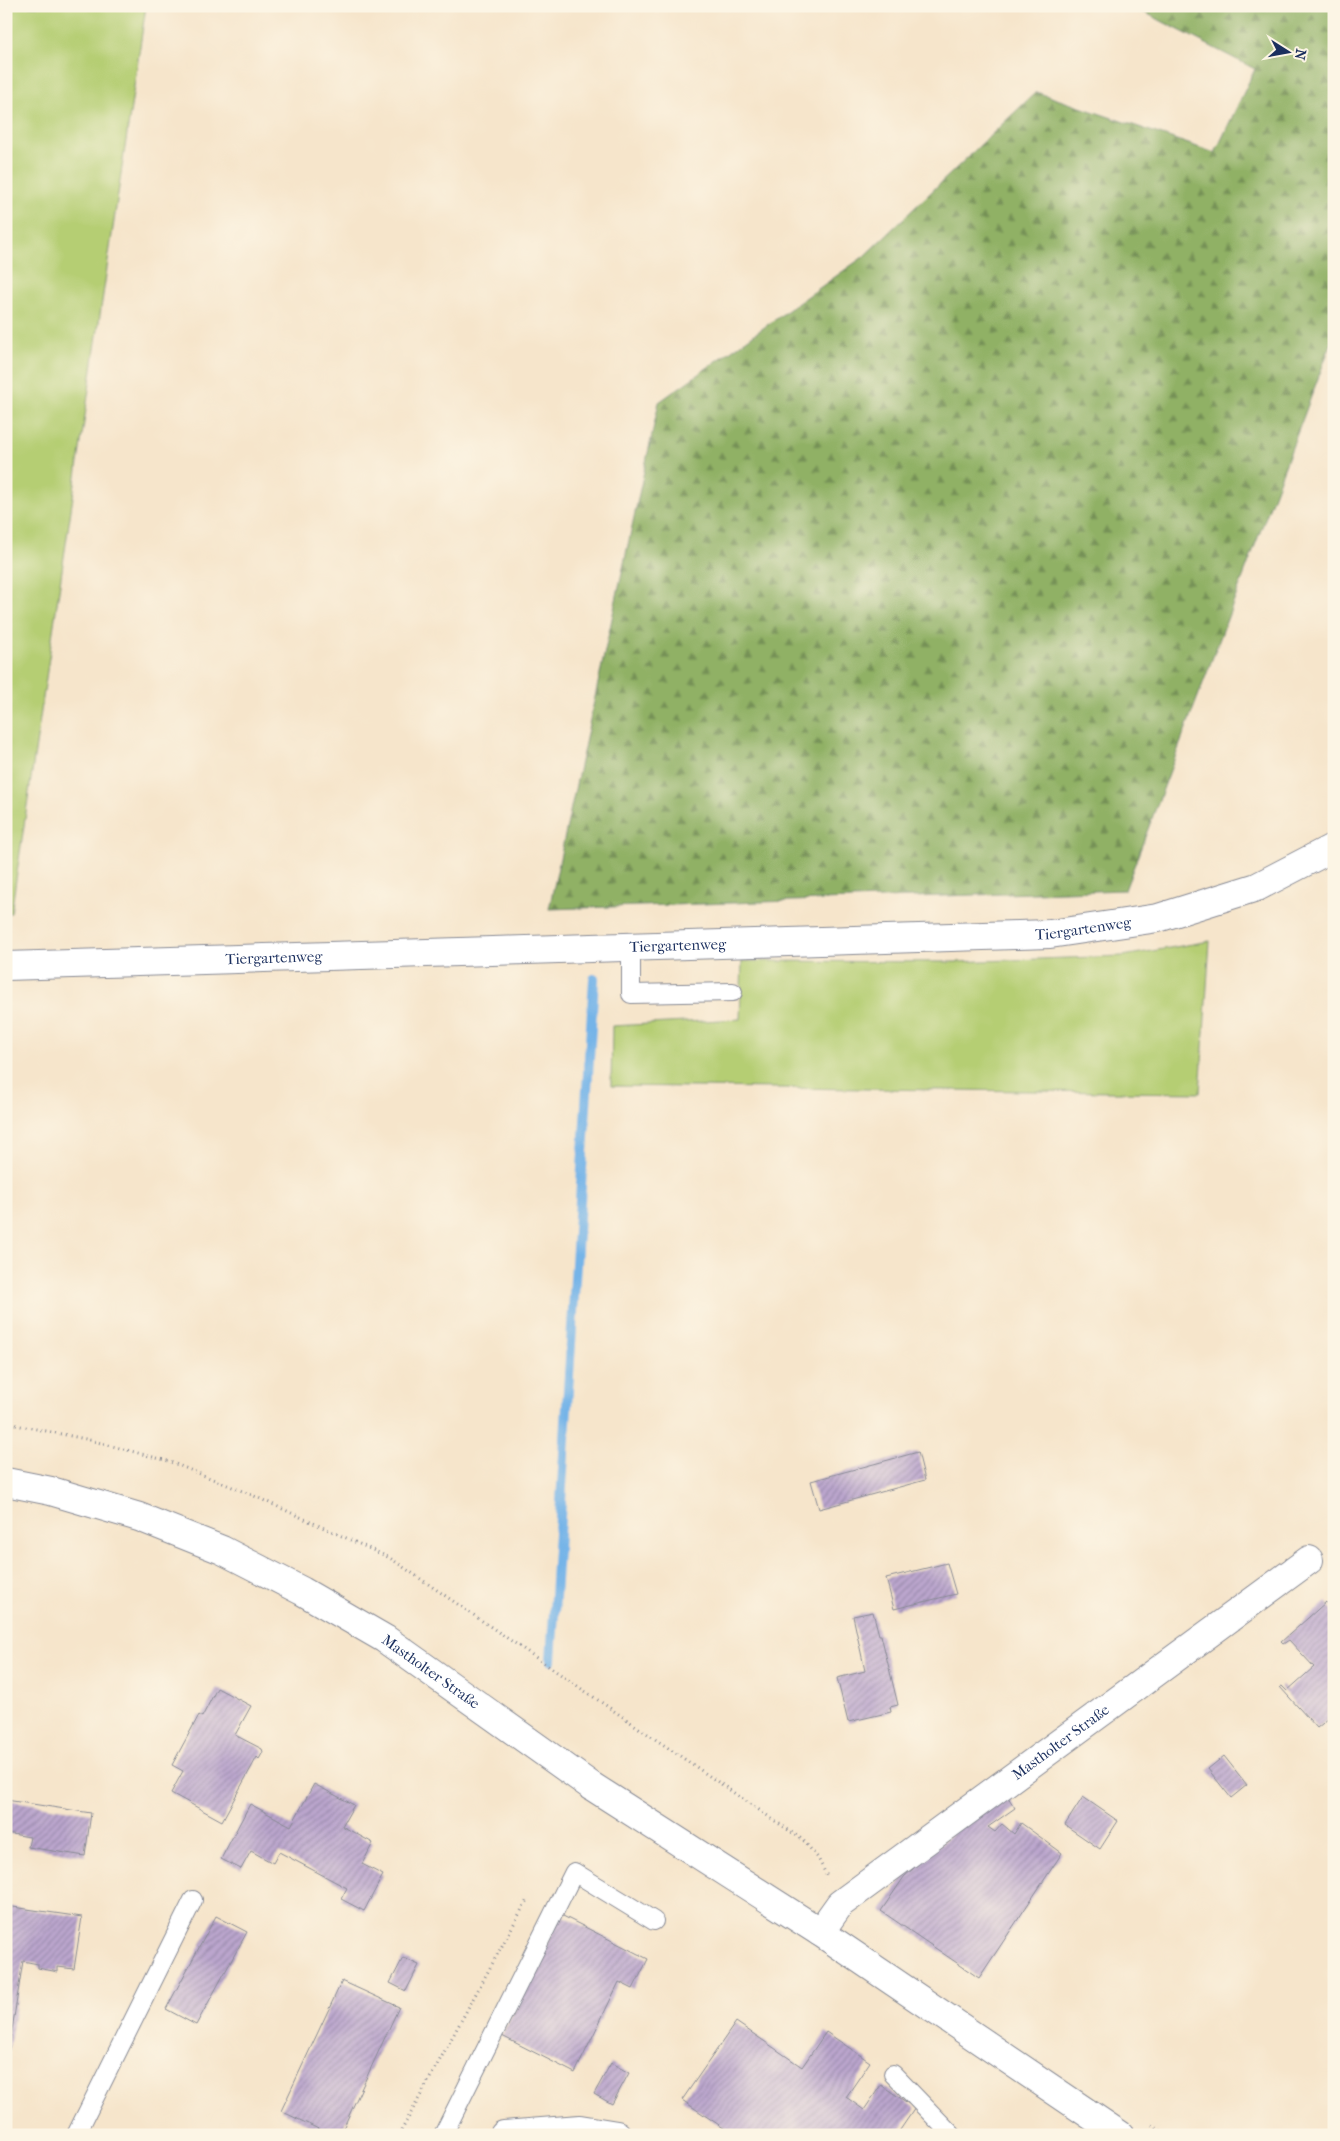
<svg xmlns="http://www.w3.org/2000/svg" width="1340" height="2141" font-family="'IM FELL French Canon',serif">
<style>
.green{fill:#b5ce73;stroke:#687e68}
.forest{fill:url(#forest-firs);stroke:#567062}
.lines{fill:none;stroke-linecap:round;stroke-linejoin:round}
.stream{stroke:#74b4e8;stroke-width:10}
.building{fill:url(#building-hatch)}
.service-casing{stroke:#888a94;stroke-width:20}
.minor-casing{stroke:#888a94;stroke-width:30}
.tertiary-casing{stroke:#888a94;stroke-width:30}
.path{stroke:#888a94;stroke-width:3;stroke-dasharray:1 4;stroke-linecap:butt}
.service{stroke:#fff;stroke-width:18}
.minor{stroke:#fff;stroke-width:28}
.tertiary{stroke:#fff;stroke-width:28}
.labels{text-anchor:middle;stroke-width:5;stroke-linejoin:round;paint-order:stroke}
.street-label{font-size:15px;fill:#1b2f5e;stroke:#fcf5e5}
</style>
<defs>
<pattern id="forest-firs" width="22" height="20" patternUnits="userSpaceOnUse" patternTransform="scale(1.25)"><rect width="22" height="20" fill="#90b165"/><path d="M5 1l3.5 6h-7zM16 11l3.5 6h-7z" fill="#759056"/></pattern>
<pattern id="building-hatch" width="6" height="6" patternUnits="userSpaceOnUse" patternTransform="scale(1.25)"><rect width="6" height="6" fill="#bba6cd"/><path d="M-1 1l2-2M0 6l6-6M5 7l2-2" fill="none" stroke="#9788aa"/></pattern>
</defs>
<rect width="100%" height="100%" fill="#fcf5e5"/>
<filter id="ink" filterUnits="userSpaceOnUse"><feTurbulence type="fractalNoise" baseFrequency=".02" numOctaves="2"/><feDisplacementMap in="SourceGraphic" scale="10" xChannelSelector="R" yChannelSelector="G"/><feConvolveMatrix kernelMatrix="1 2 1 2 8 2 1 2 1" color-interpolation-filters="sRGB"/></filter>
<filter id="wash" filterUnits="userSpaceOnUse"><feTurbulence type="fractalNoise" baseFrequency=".0096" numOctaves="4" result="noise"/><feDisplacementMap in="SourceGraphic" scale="20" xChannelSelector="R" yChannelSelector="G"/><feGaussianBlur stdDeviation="1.12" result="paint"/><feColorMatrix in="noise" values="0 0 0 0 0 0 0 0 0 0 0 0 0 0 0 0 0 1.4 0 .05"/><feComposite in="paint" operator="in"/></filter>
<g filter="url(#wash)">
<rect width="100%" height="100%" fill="#f6e5cb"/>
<g class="green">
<polygon points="6,6 146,6 11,913 6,913"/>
<polygon points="1210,941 1200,1093 611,1086 612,1026 740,1019 742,961 955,962 1123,956"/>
</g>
<polygon class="forest" points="1132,6 1334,6 1334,336 1125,890 549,909 659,402 863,257 1036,92 1215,153 1255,69"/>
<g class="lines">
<polyline class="stream" points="551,1660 594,979"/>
</g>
<g id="blocks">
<g class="building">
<polygon points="918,1452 925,1480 819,1509 811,1481"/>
<polygon points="947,1563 956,1594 894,1609 886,1578"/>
<polygon points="1326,1602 1334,1611 1334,1714 1317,1728 1280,1687 1282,1686 1287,1691 1314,1667 1289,1640 1283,1644 1281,1642"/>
<polygon points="873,1612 879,1635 881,1635 898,1705 890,1707 891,1712 848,1722 837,1678 865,1671 853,1616"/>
<polygon points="217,1688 251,1706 235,1735 262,1749 263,1752 259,1759 257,1757 222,1821 171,1793 183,1771 172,1765 199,1715 202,1717"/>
<polygon points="1224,1756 1247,1785 1231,1798 1208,1769"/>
<polygon points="314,1784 354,1805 342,1826 373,1843 362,1864 383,1875 364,1911 341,1899 347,1888 279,1852 273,1863 251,1851 241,1869 221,1859 250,1804 291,1826"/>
<polygon points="1006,1794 1015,1808 988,1827 995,1832 1002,1824 1014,1834 1021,1823 1062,1853 979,1978 881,1911 904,1877 968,1819"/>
<polygon points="1083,1797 1118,1821 1100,1849 1065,1825"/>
<polygon points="6,1800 91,1813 85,1856 28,1847 30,1837 6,1833"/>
<polygon points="6,1906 82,1917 74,1969 58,1967 58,1972 38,1968 38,1964 23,1961 7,2061"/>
<polygon points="561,1915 648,1959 633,1989 619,1982 575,2073 502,2036"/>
<polygon points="216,1916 247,1932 196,2025 166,2009"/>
<polygon points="403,1958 419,1965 406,1991 390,1983"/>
<polygon points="342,1981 399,2007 340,2135 331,2135 281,2111"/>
<polygon points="736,2022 802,2067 826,2032 870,2062 846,2097 864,2110 881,2085 915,2108 898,2133 901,2135 734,2135 682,2100"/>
<polygon points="611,2063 629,2073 612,2104 594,2094"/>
</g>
</g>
</g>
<g filter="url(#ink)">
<use href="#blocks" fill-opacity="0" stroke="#888a94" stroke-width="1"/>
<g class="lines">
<g class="service-casing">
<g id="service">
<polyline points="631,947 631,994 733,992"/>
<polyline points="893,2074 952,2135"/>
<polyline points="76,2135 193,1900"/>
<polyline points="443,2135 574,1872 654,1921"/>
</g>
</g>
<g class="minor-casing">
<g id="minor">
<path id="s1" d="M6,966L1050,934L1158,918L1257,887L1334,847"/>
<path id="s2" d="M820,1932L840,1904L1309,1560"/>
<polyline points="504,2135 580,2129 617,2135"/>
</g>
</g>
<g class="tertiary-casing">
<g id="tertiary">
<path id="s3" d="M6,1482L51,1491L139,1517L222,1550L302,1591L385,1639L590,1785L820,1932L1120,2135"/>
</g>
</g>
<g class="path">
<polyline points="6,1423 86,1439 168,1461 252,1495 390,1558 803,1840 818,1858 827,1876"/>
<polyline points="1152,2125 1167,2135"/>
<polyline points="399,2135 528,1898"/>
</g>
<use href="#service" class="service"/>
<use href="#minor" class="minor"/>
<use href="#tertiary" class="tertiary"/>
</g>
</g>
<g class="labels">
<g class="street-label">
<text dy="5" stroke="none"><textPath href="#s1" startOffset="1078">Tiergartenweg</textPath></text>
<text dy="5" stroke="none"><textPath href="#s1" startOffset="672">Tiergartenweg</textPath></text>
<text dy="5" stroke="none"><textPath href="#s1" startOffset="268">Tiergartenweg</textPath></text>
<text dy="5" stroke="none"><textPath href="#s3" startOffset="469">Mastholter Straße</textPath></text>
<text dy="5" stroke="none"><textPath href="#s2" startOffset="308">Mastholter Straße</textPath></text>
</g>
</g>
<rect width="1340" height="2141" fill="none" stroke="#fcf5e5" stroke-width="25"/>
<g transform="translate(1288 52) rotate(101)" stroke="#fcf5e5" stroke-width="4" paint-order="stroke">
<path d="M0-4L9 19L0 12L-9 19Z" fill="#1b2f5e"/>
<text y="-8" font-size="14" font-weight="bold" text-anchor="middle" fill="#1b2f5e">N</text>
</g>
</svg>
